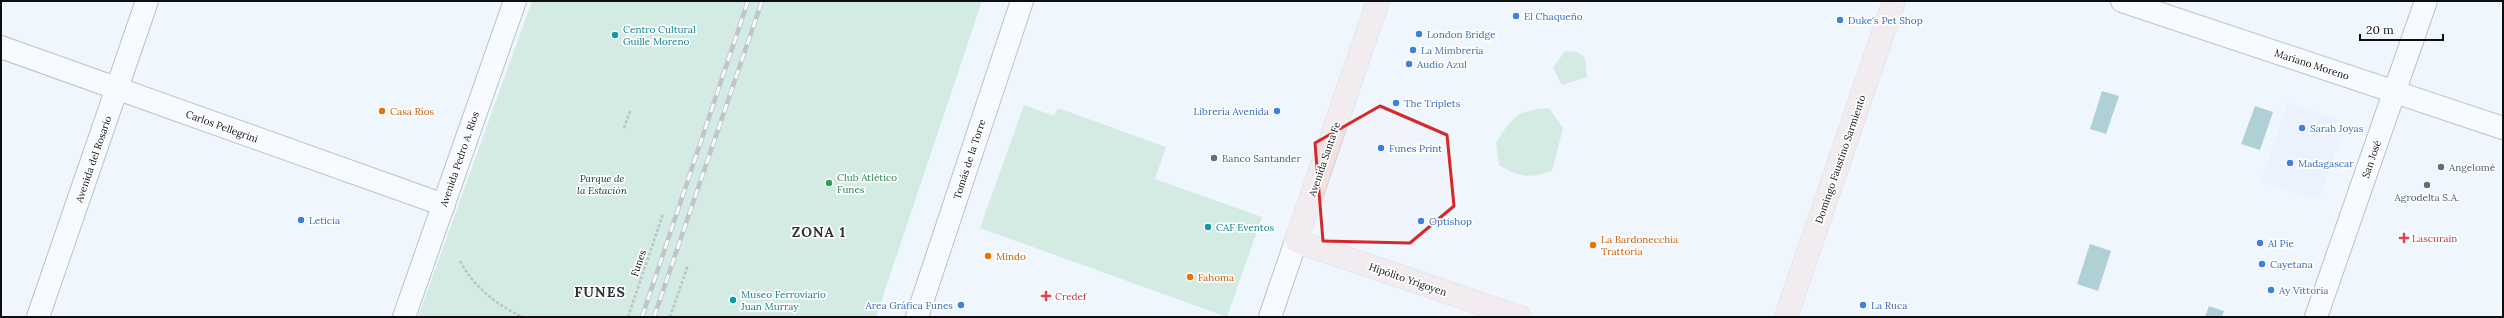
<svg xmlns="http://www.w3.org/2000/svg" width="2504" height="318" font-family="Lora,serif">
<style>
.built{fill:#e4eeff}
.green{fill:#afddc4}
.water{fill:#5fa5a6}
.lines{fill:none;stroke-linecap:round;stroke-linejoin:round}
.minor-casing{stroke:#7c828b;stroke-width:24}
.major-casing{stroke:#d3d4d4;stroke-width:24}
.path{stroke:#81858b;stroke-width:2.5;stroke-dasharray:3 2;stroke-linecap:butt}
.minor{stroke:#fff;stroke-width:22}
.major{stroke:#f3e0df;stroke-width:22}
.rail-casing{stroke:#85888e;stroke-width:4.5}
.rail{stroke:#fff;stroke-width:3;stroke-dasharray:9;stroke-linecap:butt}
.marked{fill:none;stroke:#d62828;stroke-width:3;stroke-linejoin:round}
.shop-dot{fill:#3f7fe0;stroke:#fff;stroke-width:1.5}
.culture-dot{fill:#0f9aa8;stroke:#fff;stroke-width:1.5}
.food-dot{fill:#e8710a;stroke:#fff;stroke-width:1.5}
.service-dot{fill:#5c6f8a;stroke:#fff;stroke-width:1.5}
.leisure-dot{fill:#2e9e5b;stroke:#fff;stroke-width:1.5}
.health-dot{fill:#e0444e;stroke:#fff;stroke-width:1.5}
.labels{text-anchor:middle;stroke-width:3.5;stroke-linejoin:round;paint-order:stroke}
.shop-label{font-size:10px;fill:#366cbe;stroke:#fff;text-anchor:start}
.culture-label{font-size:10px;fill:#0d838f;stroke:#fff;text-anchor:start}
.street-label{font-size:10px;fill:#0d0f12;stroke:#fff}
.food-label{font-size:10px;fill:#c56008;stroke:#fff;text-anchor:start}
.service-label{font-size:10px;fill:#4e5e75;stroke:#fff;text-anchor:start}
.leisure-label{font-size:10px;fill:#27864d;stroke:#fff;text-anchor:start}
.park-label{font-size:10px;font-style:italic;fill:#063724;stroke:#fff}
.health-label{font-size:10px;fill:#be3a42;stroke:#fff;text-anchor:start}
.district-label{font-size:14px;font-weight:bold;letter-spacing:1px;fill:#2c3138;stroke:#fff}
</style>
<rect width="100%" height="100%" fill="#f0f5fd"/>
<polygon class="built" points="2288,103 2335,118 2342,134 2319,200 2261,181"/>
<g class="green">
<polygon points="532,1 982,1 876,317 418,317"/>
<polygon points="1565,51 1577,52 1585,58 1587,77 1562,85 1553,68"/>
<polygon points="1024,105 1054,116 1058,108 1166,147 1155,179 1262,217 1227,317 980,228"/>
<path d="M1549,108L1563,128L1552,171C1530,179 1519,177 1499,165L1496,143C1513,116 1516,111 1549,108Z"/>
</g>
<g class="water">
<polygon points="2102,91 2119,96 2106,134 2090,129"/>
<polygon points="2255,106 2273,112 2260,150 2241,144"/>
<polygon points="2090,244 2111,251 2098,291 2077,284"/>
<polygon points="2209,306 2224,311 2222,317 2205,317"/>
</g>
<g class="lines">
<g class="minor-casing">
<g id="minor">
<polyline points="2122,1 2503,128"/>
<polyline points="1,47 444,205"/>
<polyline points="38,317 147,1"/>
<polyline points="404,317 515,1"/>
<polyline points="917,317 1022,1"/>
<polyline points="1270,317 1296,241"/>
<polyline points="2316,317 2426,1"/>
</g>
</g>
<g class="major-casing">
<g id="major">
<polyline points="1378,1 1296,241 1520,317"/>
<polyline points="1786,317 1894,1"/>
</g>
</g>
<g class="path">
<polyline points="624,128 630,111"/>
<polyline points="1273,157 1282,160"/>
<path d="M460,261C474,287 496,305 523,317"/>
<polyline points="628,317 663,214"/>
<polyline points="670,317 688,265"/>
</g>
<use href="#minor" class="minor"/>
<use href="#major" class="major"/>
<g class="rail-casing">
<g id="rail">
<polyline points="642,317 748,1"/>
<polyline points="654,317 762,1"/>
</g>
</g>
<use href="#rail" class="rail"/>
</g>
<path d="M0 0H2504V318H0ZM1380,106L1447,135L1454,206L1410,243L1323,241L1315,143Z" fill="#f0f5fd" fill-opacity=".55" fill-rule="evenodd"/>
<path class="marked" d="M1380,106L1447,135L1454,206L1410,243L1323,241L1315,143Z"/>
<g class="shop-dot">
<circle cx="1516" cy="16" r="4"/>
<circle cx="1840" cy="20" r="4"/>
<circle cx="1419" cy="34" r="4"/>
<circle cx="1413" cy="50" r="4"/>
<circle cx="1409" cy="64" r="4"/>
<circle cx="1396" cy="103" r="4"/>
<circle cx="1277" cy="111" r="4"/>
<circle cx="2302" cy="128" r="4"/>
<circle cx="1381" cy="148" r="4"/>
<circle cx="2290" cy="163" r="4"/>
<circle cx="301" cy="220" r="4"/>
<circle cx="1421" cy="221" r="4"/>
<circle cx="2260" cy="243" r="4"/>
<circle cx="2262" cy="264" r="4"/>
<circle cx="2271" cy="290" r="4"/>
<circle cx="961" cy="305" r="4"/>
<circle cx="1863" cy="305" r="4"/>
</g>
<g class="culture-dot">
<circle cx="615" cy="35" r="4"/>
<circle cx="1208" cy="227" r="4"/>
<circle cx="733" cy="300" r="4"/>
</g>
<g class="food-dot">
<circle cx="382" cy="111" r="4"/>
<circle cx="1593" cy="245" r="4"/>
<circle cx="988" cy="256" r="4"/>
<circle cx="1190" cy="277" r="4"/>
</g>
<g class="service-dot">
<circle cx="1214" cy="158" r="4"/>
<circle cx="2441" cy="167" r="4"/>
<circle cx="2427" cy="185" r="4"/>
</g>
<circle class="leisure-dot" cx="829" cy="183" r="4"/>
<g class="health-dot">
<path d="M2402 232h4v4h4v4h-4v4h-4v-4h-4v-4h4z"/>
<path d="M1044 290h4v4h4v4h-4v4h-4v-4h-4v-4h4z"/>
</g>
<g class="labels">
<g class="shop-label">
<text x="1524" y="20">El Chaqueño</text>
<text x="1848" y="24">Duke's Pet Shop</text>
<text x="1427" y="38">London Bridge</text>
<text x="1421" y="54">La Mimbrería</text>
<text x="1417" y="68">Audio Azul</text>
<text x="1404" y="107">The Triplets</text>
<text x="1269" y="115" text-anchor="end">Librería Avenida</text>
<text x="2310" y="132">Sarah Joyas</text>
<text x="1389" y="152">Funes Print</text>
<text x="2298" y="167">Madagascar</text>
<text x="309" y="224">Leticia</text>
<text x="1429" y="225">Optishop</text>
<text x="2268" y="247">Al Pie</text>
<text x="2270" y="268">Cayetana</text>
<text x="2279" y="294">Ay Vittoria</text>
<text x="953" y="309" text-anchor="end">Area Gráfica Funes</text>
<text x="1871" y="309">La Ruca</text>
</g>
<g class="culture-label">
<text x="623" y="33">Centro Cultural<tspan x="623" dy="12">Guille Moreno</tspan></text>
<text x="1216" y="231">CAF Eventos</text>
<text x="741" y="298">Museo Ferroviario<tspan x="741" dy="12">Juan Murray</tspan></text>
</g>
<g class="street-label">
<text transform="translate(2312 64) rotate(18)" y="4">Mariano Moreno</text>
<text transform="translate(222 126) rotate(20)" y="4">Carlos Pellegrini</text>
<text transform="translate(93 159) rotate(-71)" y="4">Avenida del Rosario</text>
<text transform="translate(459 159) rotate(-71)" y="4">Avenida Pedro A. Ríos</text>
<text transform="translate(969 159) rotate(-72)" y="4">Tomás de la Torre</text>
<text transform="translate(1324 159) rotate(-71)" y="4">Avenida Santa Fe</text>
<text transform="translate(1840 159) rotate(-71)" y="4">Domingo Faustino Sarmiento</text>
<text transform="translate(2371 159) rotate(-71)" y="4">San José</text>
<text transform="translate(638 263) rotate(-71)" y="4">Funes</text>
<text transform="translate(1408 279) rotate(19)" y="4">Hipólito Yrigoyen</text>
</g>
<g class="food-label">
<text x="390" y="115">Casa Ríos</text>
<text x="1601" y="243">La Bardonecchia<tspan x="1601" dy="12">Trattoria</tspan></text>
<text x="996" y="260">Mindo</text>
<text x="1198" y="281">Fahoma</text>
</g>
<g class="service-label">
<text x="1222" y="162">Banco Santander</text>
<text x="2449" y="171">Angelomé</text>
<text x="2427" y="201" text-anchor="middle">Agrodelta S.A.</text>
</g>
<g class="leisure-label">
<text x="837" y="181">Club Atlético<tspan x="837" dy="12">Funes</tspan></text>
</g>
<g class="park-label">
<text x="602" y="182">Parque de<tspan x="602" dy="12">la Estación</tspan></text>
</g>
<g class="health-label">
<text x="2412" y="242">Lascurain</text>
<text x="1055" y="300">Credef</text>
</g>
<g class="district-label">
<text x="819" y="237">ZONA 1</text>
<text x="600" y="297">FUNES</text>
</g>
</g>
<rect width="2504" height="318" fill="none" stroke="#0d0f12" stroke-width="4"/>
<path d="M2360 34v6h83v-6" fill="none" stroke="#0d0f12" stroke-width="2"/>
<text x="2366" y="34" font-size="12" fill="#0d0f12" stroke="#ffffff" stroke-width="3" paint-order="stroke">20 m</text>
</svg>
